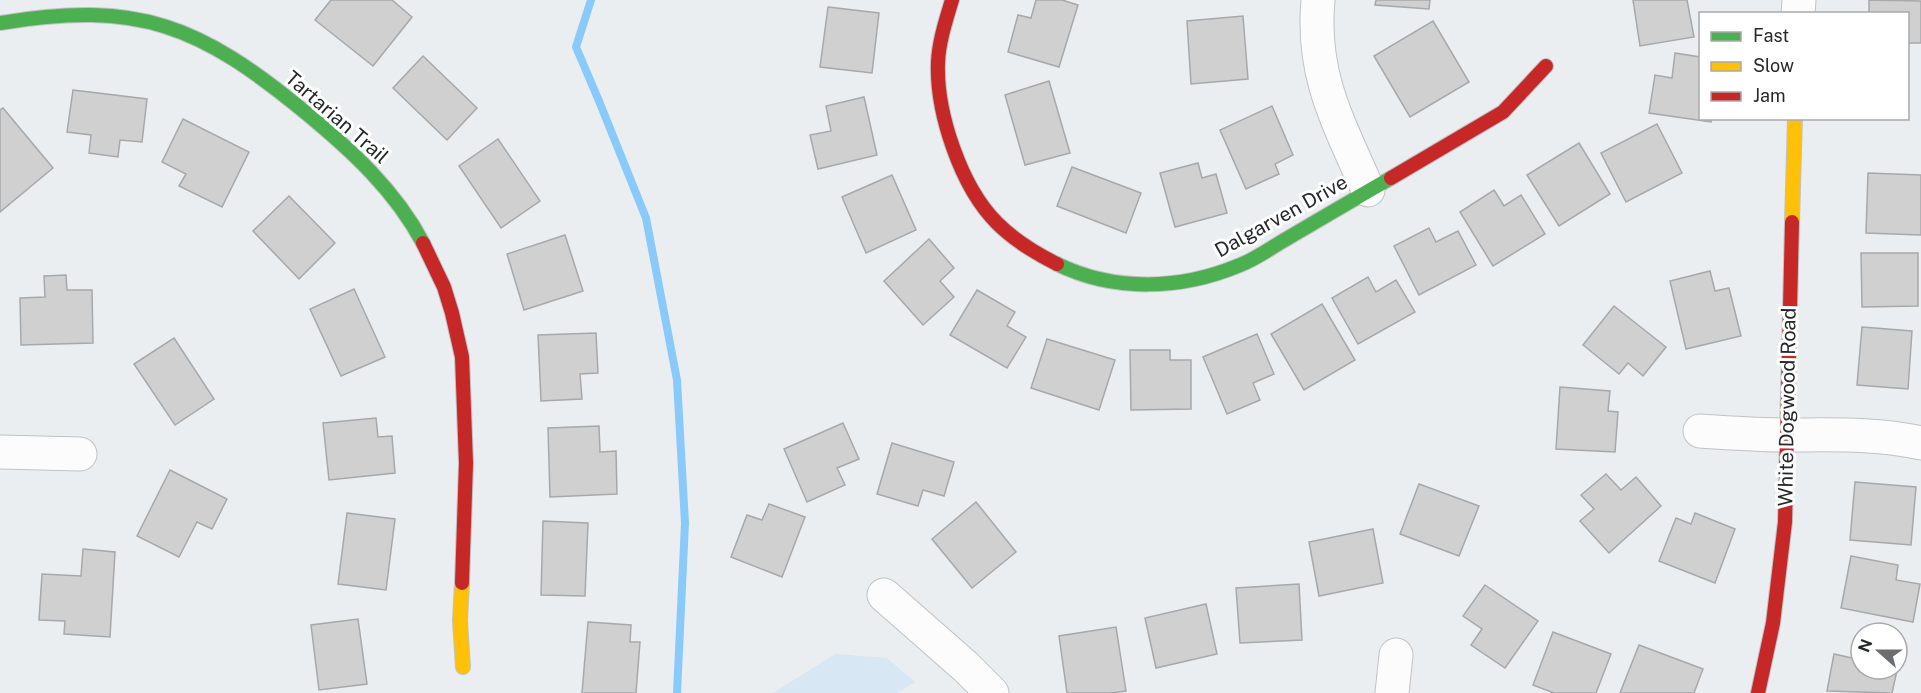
<svg xmlns="http://www.w3.org/2000/svg" width="1921" height="693" font-family="'Public Sans',sans-serif">
<style>
.green{fill:#d7e7f4}
.lines{fill:none;stroke-linecap:round;stroke-linejoin:round}
.stream{stroke:#8acafa;stroke-width:8}
.building{fill:#d0d0d1;stroke:#a7a8a9;stroke-width:1.5}
.street-casing{stroke:#c0c2c4;stroke-width:35}
.fast-casing{stroke:#c0c2c4;stroke-width:16}
.slow-casing{stroke:#c0c2c4;stroke-width:16}
.jam-casing{stroke:#c0c2c4;stroke-width:16}
.street{stroke:#fcfcfd;stroke-width:33}
.fast{stroke:#4caf50;stroke-width:14}
.slow{stroke:#ffc107;stroke-width:14}
.jam{stroke:#c62828;stroke-width:14}
.labels{text-anchor:middle;stroke-width:6;stroke-linejoin:round;paint-order:stroke}
.street-label{font-size:20px;fill:#26282a;stroke:#fff}
</style>
<rect width="100%" height="100%" fill="#ebeef1"/>
<polygon class="green" points="835,654 887,658 915,682 897,693 773,693"/>
<g class="lines">
<polyline class="stream" points="591,0 576,47 599,101 646,218 677,380 685,523 677,693"/>
</g>
<g class="building">
<polygon points="331,0 392,0 412,17 373,66 315,20"/>
<polygon points="1036,0 1062,0 1078,5 1059,67 1008,52 1018,15 1031,18"/>
<polygon points="1376,0 1430,0 1429,9 1375,5"/>
<polygon points="1633,0 1687,0 1694,37 1640,46"/>
<polygon points="1869,0 1921,1 1921,43 1908,43 1908,14 1869,14"/>
<polygon points="828,7 879,13 872,73 820,67"/>
<polygon points="1243,16 1248,79 1191,84 1187,21"/>
<polygon points="1433,21 1469,82 1410,117 1374,56"/>
<polygon points="1675,53 1700,57 1700,118 1712,118 1711,122 1649,113 1655,75 1672,78"/>
<polygon points="423,56 477,108 447,140 393,88"/>
<polygon points="1049,81 1070,153 1025,165 1005,95"/>
<polygon points="73,90 147,99 142,142 120,140 118,157 89,153 91,135 67,132"/>
<polygon points="864,97 877,155 818,169 810,135 831,131 826,106"/>
<polygon points="1272,106 1293,155 1275,164 1279,174 1246,189 1220,130"/>
<polygon points="3,108 53,168 0,212 0,110"/>
<polygon points="183,119 249,152 222,207 179,186 186,174 162,162"/>
<polygon points="1657,124 1682,173 1626,202 1601,153"/>
<polygon points="498,139 540,201 501,228 459,166"/>
<polygon points="1579,143 1610,194 1559,226 1527,175"/>
<polygon points="1198,163 1202,178 1216,174 1227,213 1175,227 1160,173"/>
<polygon points="1072,167 1141,193 1126,233 1057,206"/>
<polygon points="1868,173 1921,175 1921,235 1866,233"/>
<polygon points="892,175 916,230 866,253 842,197"/>
<polygon points="1494,190 1504,206 1521,195 1545,234 1493,266 1460,212"/>
<polygon points="289,196 335,243 299,279 253,231"/>
<polygon points="1429,228 1436,242 1458,231 1476,265 1419,295 1394,246"/>
<polygon points="565,235 583,291 524,310 507,254"/>
<polygon points="929,239 954,268 940,281 954,297 923,325 884,281"/>
<polygon points="1861,253 1918,253 1918,306 1862,307"/>
<polygon points="1710,271 1715,291 1729,288 1741,336 1686,349 1670,281"/>
<polygon points="66,275 67,290 92,290 93,343 21,345 20,298 45,297 44,276"/>
<polygon points="1368,277 1376,292 1396,280 1415,312 1358,344 1332,298"/>
<polygon points="354,289 385,357 341,376 310,309"/>
<polygon points="977,290 1015,312 1007,326 1026,337 1007,368 950,335"/>
<polygon points="1322,304 1355,360 1304,390 1271,334"/>
<polygon points="1614,306 1666,347 1643,376 1628,363 1619,374 1583,345"/>
<polygon points="1862,327 1912,331 1908,389 1857,385"/>
<polygon points="596,333 598,373 580,374 582,399 541,401 538,335"/>
<polygon points="1257,334 1274,374 1253,383 1260,400 1227,414 1203,357"/>
<polygon points="174,338 214,399 175,425 134,364"/>
<polygon points="1047,339 1115,360 1099,410 1031,388"/>
<polygon points="1130,350 1170,350 1170,360 1191,360 1191,409 1131,410"/>
<polygon points="1560,387 1610,391 1608,411 1618,412 1615,452 1556,449"/>
<polygon points="376,418 378,437 392,436 395,473 329,480 323,423"/>
<polygon points="843,423 859,459 837,468 845,485 807,502 784,449"/>
<polygon points="599,426 600,452 616,451 617,494 550,497 548,428"/>
<polygon points="892,443 954,462 944,496 923,490 918,506 877,494"/>
<polygon points="170,470 227,499 212,529 197,522 179,557 137,536"/>
<polygon points="1606,474 1621,490 1636,477 1661,506 1609,553 1580,521 1594,509 1581,495"/>
<polygon points="1855,482 1916,487 1911,545 1850,540"/>
<polygon points="1419,484 1479,506 1459,556 1400,534"/>
<polygon points="976,502 1016,552 972,588 932,539"/>
<polygon points="769,504 805,517 782,577 731,557 747,515 762,520"/>
<polygon points="347,513 395,519 386,590 338,584"/>
<polygon points="1695,513 1735,529 1715,583 1659,561 1676,518 1691,524"/>
<polygon points="543,521 588,523 585,596 541,595"/>
<polygon points="1373,529 1383,583 1319,596 1309,542"/>
<polygon points="83,549 115,552 110,637 64,634 65,621 39,620 42,574 81,576"/>
<polygon points="1851,556 1898,565 1896,580 1920,584 1913,622 1841,608"/>
<polygon points="1299,584 1302,640 1240,643 1236,588"/>
<polygon points="1485,585 1538,621 1505,668 1471,645 1482,629 1463,616"/>
<polygon points="1206,604 1217,654 1156,668 1145,618"/>
<polygon points="358,619 367,684 319,690 311,625"/>
<polygon points="588,622 631,625 630,642 640,642 636,693 582,693"/>
<polygon points="1116,627 1126,691 1111,693 1067,693 1059,636"/>
<polygon points="1553,632 1611,654 1596,693 1554,693 1533,685"/>
<polygon points="1856,638 1861,639 1861,669 1897,669 1898,666 1892,693 1827,691 1834,654 1852,658"/>
<polygon points="1639,645 1703,669 1694,693 1620,693"/>
</g>
<g class="lines">
<g class="street-casing">
<g id="street">
<path d="M1318,0C1311,76 1339,123 1368,190"/>
<polyline points="1798,14 1799,0"/>
<path d="M1700,431C1730,433 1759,435 1788,435C1832,435 1878,433 1921,443"/>
<polyline points="0,452 80,454"/>
<polyline points="884,595 966,667 992,693"/>
<polyline points="1392,693 1396,655"/>
</g>
</g>
<g class="fast-casing">
<g id="fast">
<path d="M0,23C140,0 200,26 305,112C351,150 395,190 423,243"/>
<path d="M1057,264C1114,292 1181,290 1240,265C1256,259 1272,247 1288,238C1322,218 1356,198 1391,178"/>
</g>
</g>
<g class="slow-casing">
<g id="slow">
<polyline points="1792,222 1795,118"/>
<polyline points="462,583 460,621 463,667"/>
</g>
</g>
<g class="jam-casing">
<g id="jam">
<path d="M952,0C946,20 939,41 938,62C936,113 961,187 997,223C1014,240 1035,253 1057,264"/>
<polyline points="1391,178 1503,112 1546,66"/>
<polyline points="423,243 444,287 452,313 462,357 466,463 462,583"/>
<polyline points="1758,693 1773,623 1785,522 1792,222"/>
</g>
</g>
<use href="#street" class="street"/>
<use href="#fast" class="fast"/>
<use href="#slow" class="slow"/>
<use href="#jam" class="jam"/>
</g>
<g class="labels">
<g class="street-label">
<text transform="translate(337 117) rotate(41)" y="7">Tartarian Trail</text>
<text transform="translate(1281 216) rotate(-29)" y="7">Dalgarven Drive</text>
<text transform="translate(1787 407) rotate(-89)" y="7">White Dogwood Road</text>
</g>
</g>
<rect x="1699" y="12" width="210" height="108" fill="#ffffff" stroke="#a8a9aa" stroke-width="1.5"/>
<rect x="1711" y="32" width="30" height="9" fill="#4caf50" stroke="#a8a9aa" stroke-width="1.5"/>
<text x="1753" y="42" font-size="18" fill="#26282a">Fast</text>
<rect x="1711" y="62" width="30" height="9" fill="#ffc107" stroke="#a8a9aa" stroke-width="1.5"/>
<text x="1753" y="72" font-size="18" fill="#26282a">Slow</text>
<rect x="1711" y="92" width="30" height="9" fill="#c62828" stroke="#a8a9aa" stroke-width="1.5"/>
<text x="1753" y="102" font-size="18" fill="#26282a">Jam</text>
<g transform="translate(1879 651) rotate(291)"><circle r="28" fill="#ffffff" stroke="#a8a9aa" stroke-width="1.5"/>
<path d="M0-4.5L10 22L0 15L-10 22Z" fill="#6b6d70"/>
<text y="-9" font-size="16" font-weight="bold" text-anchor="middle" fill="#26282a">N</text>
</g>
</svg>
